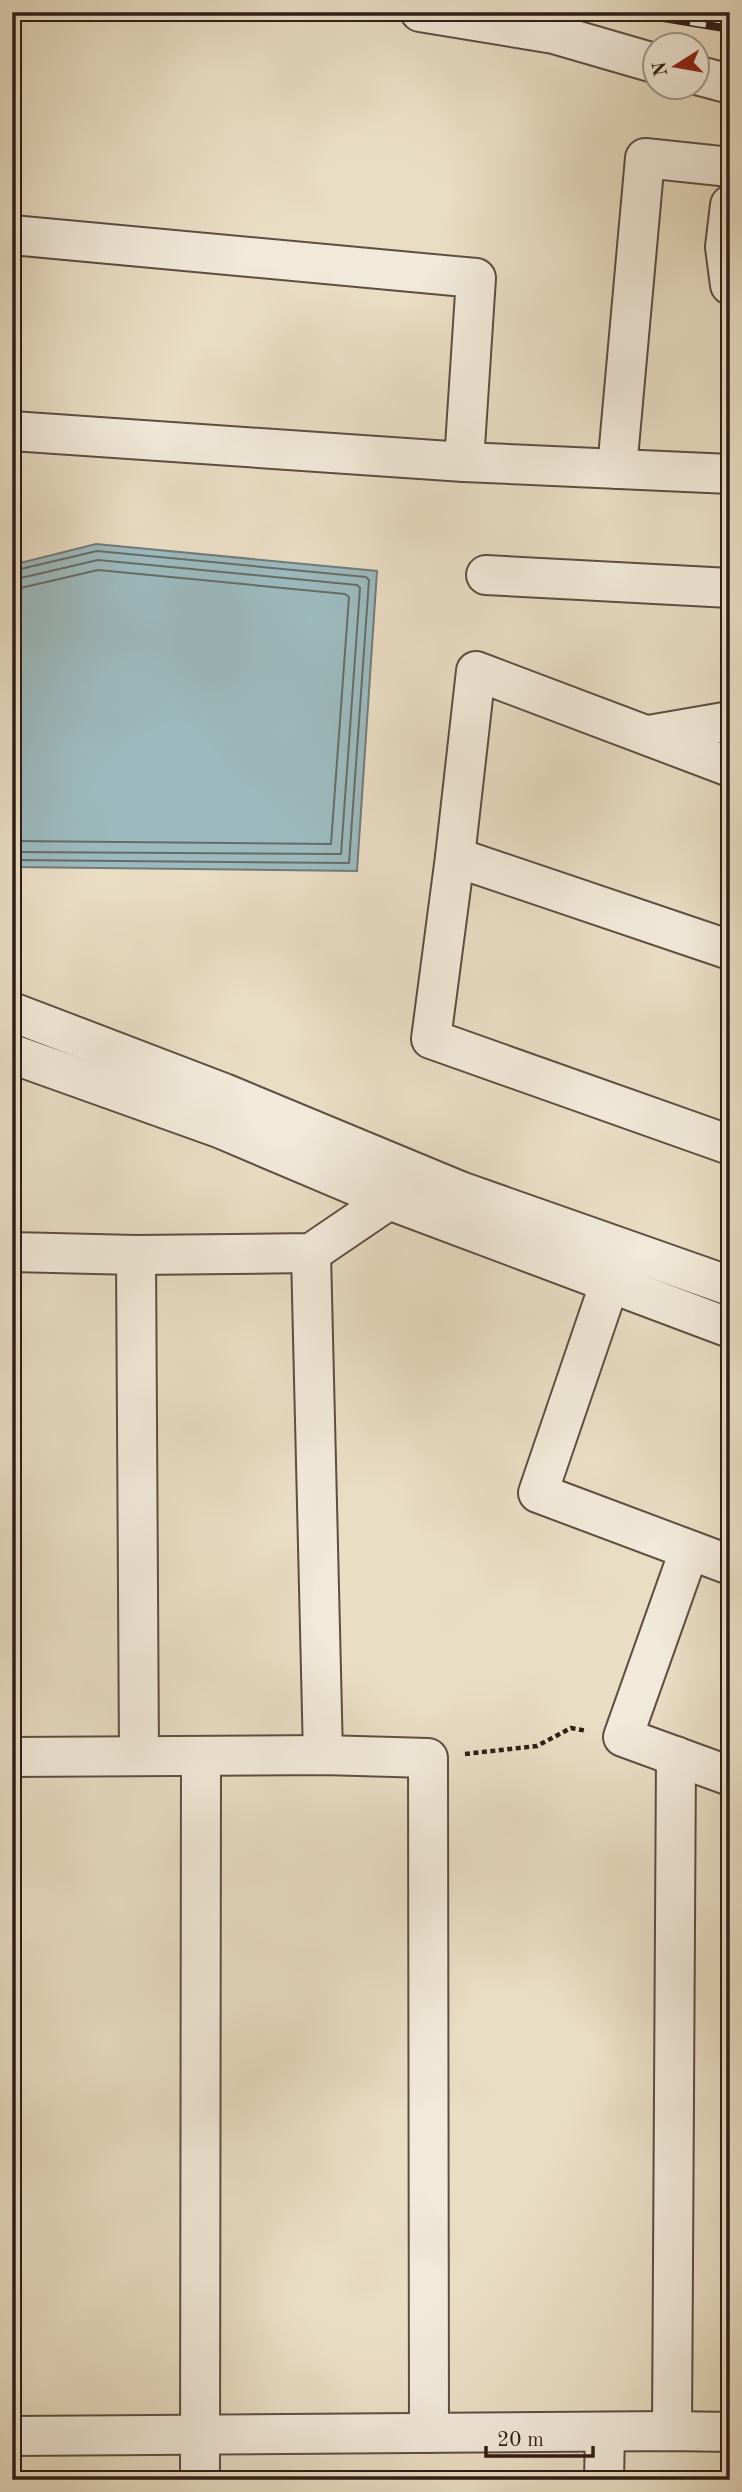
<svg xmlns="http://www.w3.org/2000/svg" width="742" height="2492" font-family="'Old Standard TT',serif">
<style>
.water{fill:#9cbabe;stroke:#717b7b;stroke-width:2}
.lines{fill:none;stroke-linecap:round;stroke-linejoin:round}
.shore{stroke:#666c6a;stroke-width:2}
.minor-casing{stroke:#5e4d42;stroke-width:42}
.path{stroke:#301d16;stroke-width:4.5;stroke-dasharray:5 3.5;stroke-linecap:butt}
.minor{stroke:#f1e9d9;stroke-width:38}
.rail-casing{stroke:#301d16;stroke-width:8}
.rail{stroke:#f1e9d9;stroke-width:5;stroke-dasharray:16;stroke-linecap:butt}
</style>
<rect width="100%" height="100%" fill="#e9ddc4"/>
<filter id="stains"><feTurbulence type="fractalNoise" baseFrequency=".00286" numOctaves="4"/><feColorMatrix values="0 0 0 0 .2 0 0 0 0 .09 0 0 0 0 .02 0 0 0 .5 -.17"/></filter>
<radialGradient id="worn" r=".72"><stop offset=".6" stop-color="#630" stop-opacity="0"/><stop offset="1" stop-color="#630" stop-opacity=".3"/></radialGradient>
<polygon class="water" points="96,544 377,571 357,871 12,867 12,565"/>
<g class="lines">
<g class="shore">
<polyline points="12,571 97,551 366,577 369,580 349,863 12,860"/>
<polyline points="12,580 98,560 357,585 360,588 341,854 12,852"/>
<polyline points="12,590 98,570 345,594 349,597 331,844 12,841"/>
</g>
<g class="minor-casing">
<g id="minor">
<polyline points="420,12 554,34 654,63"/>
<polyline points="696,75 730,84"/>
<polyline points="730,205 725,247 730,285"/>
<polyline points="12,235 476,278 464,462"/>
<polyline points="12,431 464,462 730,474"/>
<polyline points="617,469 645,158 730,167"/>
<polyline points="486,575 730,588"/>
<polyline points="649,735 730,721"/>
<polyline points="730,767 476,671 455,857 431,1039 730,1145"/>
<polyline points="455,857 730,950"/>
<polyline points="12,1012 224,1093 460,1191 730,1286"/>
<polyline points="12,1054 219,1128 389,1200 730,1328"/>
<polyline points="12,1252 136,1255 311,1253 389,1200"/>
<polyline points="311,1253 323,1755"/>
<polyline points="136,1255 139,1755"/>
<polyline points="610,1282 538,1493 730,1565"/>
<polyline points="689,1551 623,1737 730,1776"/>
<polyline points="12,1757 323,1755 428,1758 429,2433"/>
<polyline points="672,2431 676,1756"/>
<polyline points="12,2436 672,2431 730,2432"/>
<polyline points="200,2480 201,1757"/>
<polyline points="604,2480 605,2432"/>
</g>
</g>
<polyline class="path" points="465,1754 537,1746 571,1728 587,1731"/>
<use href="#minor" class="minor"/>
<g class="rail-casing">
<polyline id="rail" points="627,12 730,29"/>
</g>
<use href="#rail" class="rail"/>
</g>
<rect width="742" height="2492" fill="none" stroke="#e9ddc4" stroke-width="42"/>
<rect x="14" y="14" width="714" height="2464" fill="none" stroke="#301d16" stroke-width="3.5"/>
<rect x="21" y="21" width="700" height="2450" fill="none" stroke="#301d16" stroke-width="2"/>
<g transform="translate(676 66) rotate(259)"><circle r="33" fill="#f1e9d9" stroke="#a4978b" stroke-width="2"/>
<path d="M0-5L12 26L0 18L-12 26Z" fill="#8f2418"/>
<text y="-10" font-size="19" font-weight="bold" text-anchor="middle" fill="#301d16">N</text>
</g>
<path d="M486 2446v10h107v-10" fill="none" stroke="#301d16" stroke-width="3.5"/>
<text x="497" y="2446" font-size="21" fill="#301d16" stroke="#f1e9d9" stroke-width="5" paint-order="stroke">20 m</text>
<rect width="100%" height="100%" filter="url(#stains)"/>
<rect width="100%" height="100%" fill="url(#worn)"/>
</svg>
